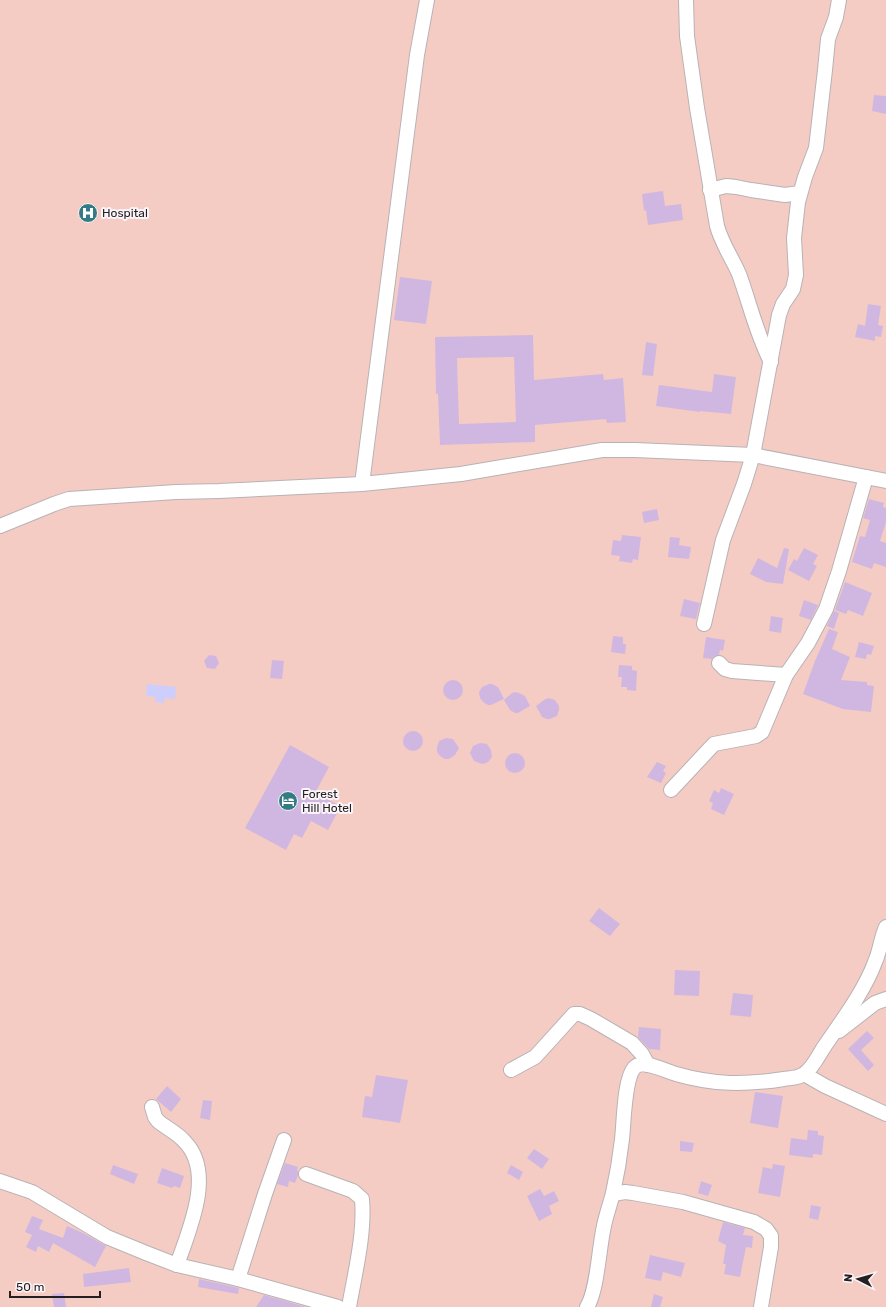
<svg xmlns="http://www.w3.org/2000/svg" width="886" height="1307" font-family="Rubik,sans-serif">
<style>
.green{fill:#f5ccc3}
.water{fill:#cecefc}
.building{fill:#d0b7e1;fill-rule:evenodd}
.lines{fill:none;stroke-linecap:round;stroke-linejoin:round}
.street-casing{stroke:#b8b2b6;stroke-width:16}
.street{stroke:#fff;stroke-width:14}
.labels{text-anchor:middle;stroke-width:4;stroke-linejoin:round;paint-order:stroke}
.poi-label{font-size:12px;fill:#232022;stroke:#fbf4f9;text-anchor:start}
</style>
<rect width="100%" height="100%" fill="#fbf4f9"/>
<rect class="green" x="0" y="0" width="886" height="1307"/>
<polygon class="water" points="147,684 176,687 175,699 165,698 164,703 155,702 156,697 146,696"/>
<g class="building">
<polygon points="874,95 886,96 886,114 872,111"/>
<polygon points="663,191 665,206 681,204 683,220 648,225 646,210 644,211 642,194"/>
<polygon points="400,277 432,281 426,324 394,320"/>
<polygon points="868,304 881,306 878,325 883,326 881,337 875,336 875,341 855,337 858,324 865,326"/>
<path d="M533,335L534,380L603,374L604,380L623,378L626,422L607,423L606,419L535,425V442L440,445L438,394H436L435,337ZM514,357L516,422L459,424L457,358Z"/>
<polygon points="646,342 657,344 653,376 642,375"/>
<polygon points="714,374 736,377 731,414 700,411 700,412 656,406 659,385 712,392"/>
<polygon points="869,499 884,503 883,507 886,508 886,522 880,541 886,543 886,567 874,563 872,569 852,562 860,536 865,537 870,520 863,518"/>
<polygon points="657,509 659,520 644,523 642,512"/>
<polygon points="622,535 641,537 638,560 633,559 632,563 619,561 620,556 611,555 613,540 621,541"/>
<polygon points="670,537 680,538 679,545 691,547 689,559 668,557"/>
<polygon points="784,548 789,549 783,584 766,582 750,574 758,558 777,568"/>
<polygon points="804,548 818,555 813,564 817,566 809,581 788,570 794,559 797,561"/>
<polygon points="845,582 872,593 863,616 848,610 846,614 835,610"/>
<polygon points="684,599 700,603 696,619 680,616"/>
<polygon points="804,600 818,605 811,620 799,616"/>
<polygon points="834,611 839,613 834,629 827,626"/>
<polygon points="771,616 783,618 781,633 769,631"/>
<polygon points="829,629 838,632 832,649 850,657 841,680 867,682 867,685 874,686 871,712 843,709 803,694 815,661"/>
<polygon points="613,636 623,637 623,644 626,644 625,654 611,652"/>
<polygon points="706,637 725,640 723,651 720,650 719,655 713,657 712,659 703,658"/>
<polygon points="859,642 874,646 871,655 867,654 866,659 855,657"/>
<polygon points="209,655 216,656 219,663 215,669 207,668 204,661"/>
<polygon points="272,660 284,661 282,679 270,678"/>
<polygon points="619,665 632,666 632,670 637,671 636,691 627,690 627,687 621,687 622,677 618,677"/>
<circle cx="453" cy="690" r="10"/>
<polygon points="489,684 492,684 498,687 504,699 491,705 488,705 483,702 480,698 479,692 482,687"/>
<polygon points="515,692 519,693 525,696 530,706 518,713 515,713 510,710 504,700 512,693"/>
<polygon points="548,698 555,700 559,706 559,710 557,716 550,719 547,719 542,717 536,706 544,700"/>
<circle cx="413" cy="741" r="10"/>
<polygon points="446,738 453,739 459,748 455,755 449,759 445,759 440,756 437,752 437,747 439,741"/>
<polygon points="480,743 487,744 491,750 492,757 488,762 483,764 479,763 474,761 470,753 473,746"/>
<polygon points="290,745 329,767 315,793 341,806 328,830 311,821 302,838 294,834 286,850 245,828"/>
<circle cx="515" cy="763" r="10"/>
<polygon points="657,762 666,766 663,771 666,773 661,783 647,777"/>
<polygon points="721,788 734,794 724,815 711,809 713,803 709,801 714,790 719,793"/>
<polygon points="599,908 620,924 610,936 589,921"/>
<polygon points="675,970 700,971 699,996 674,995"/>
<polygon points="733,993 753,995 751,1017 730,1015"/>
<polygon points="639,1027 661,1029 660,1050 649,1049 638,1037"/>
<polygon points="867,1031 874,1038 861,1050 874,1065 868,1071 848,1049"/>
<polygon points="376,1075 408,1080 400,1123 362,1117 365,1096 372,1097"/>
<polygon points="167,1086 181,1099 171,1112 156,1099"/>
<polygon points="755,1092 783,1096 778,1128 750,1123"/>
<polygon points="203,1100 212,1101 210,1120 200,1118"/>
<polygon points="808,1130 818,1131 818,1135 824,1136 822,1155 813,1154 813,1158 789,1155 791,1138 807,1140"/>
<polygon points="680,1141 694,1143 692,1152 680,1151"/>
<polygon points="534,1149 549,1159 542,1169 527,1158"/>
<polygon points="285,1163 298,1167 297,1171 298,1171 298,1175 295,1183 289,1181 288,1187 277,1184"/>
<polygon points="773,1164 785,1166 780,1197 758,1193 763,1167 772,1169"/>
<polygon points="113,1165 138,1174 134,1184 110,1174"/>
<polygon points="511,1165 523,1172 519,1180 507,1173"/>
<polygon points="162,1168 184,1176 180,1188 174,1186 172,1188 157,1183"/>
<polygon points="701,1181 712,1185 708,1196 698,1193"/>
<polygon points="540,1189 544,1196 554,1191 559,1201 549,1206 552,1214 539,1221 527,1196"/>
<polygon points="811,1205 821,1207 818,1220 809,1218"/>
<polygon points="32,1216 43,1220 39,1229 63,1238 67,1226 83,1233 106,1246 95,1267 53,1243 49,1252 38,1246 36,1252 26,1247 32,1235 25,1232"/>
<polygon points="723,1222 745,1228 743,1235 753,1236 752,1248 746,1247 740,1277 724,1274 726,1264 723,1264 726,1245 718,1241"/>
<polygon points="650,1255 685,1263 681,1277 663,1272 661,1281 645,1278"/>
<polygon points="129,1268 131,1282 84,1287 83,1274"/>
<polygon points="199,1279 239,1288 238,1294 198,1287"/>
<polygon points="64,1293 66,1307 54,1307 52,1294"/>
<polygon points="654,1294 663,1297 660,1307 651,1307"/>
<polygon points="264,1295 306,1307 256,1307"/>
</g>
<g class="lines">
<g class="street-casing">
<g id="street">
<path d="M686,0L687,36L697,108L717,226C722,244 732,258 739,274C750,304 756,333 771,362"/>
<polyline points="710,190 726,186 736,187 751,190 785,195 800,193"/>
<polyline points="362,484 417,55 427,0"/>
<polyline points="0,526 54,504 69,499 176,492 219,491 362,484 412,479 461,474 602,450 635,450 753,455 886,481"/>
<polyline points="704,624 723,540 744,484 753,455 779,315 783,304 793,289 796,275 794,238 798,202 805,177 816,148 825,70 828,39 836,17 839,0"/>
<polyline points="719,663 725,669 732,671 786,675"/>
<polyline points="671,790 714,744 756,736 762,732 786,675 808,643 826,609 839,571 866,477"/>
<polyline points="839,1031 875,1003 886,999"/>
<polyline points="511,1070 535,1057 574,1014 580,1014 591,1019 632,1043 642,1054 648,1065"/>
<polyline points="804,1074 825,1086 886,1114"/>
<path d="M152,1107L155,1117L158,1121C166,1128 178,1133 185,1142C215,1173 189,1230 177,1265"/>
<path d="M306,1174L353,1191L362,1199C365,1233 355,1273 349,1307"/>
<polyline points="0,1181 32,1192 107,1237 146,1253 177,1265 238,1279 338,1307"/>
<polyline points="613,1194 625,1192 633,1193 683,1202 754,1222 766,1229 771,1236 771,1247 761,1307"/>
<polyline points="238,1279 265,1194 284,1140"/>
<path d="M587,1307C597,1291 599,1250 603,1231C605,1218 610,1205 613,1193C617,1175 620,1157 622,1139C624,1123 624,1080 634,1068C642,1058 667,1072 676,1074C714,1085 745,1085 784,1079C790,1078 799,1078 804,1074C813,1068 818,1056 824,1047C841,1022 865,990 875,962C880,951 881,938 886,927"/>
</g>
</g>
<use href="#street" class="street"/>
</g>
<defs>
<g id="hospital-disc" transform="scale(1)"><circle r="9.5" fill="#347c83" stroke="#fbf4f9"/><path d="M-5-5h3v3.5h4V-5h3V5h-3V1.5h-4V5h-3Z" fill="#fff"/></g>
<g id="hotel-disc" transform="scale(1)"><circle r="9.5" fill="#347c83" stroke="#fbf4f9"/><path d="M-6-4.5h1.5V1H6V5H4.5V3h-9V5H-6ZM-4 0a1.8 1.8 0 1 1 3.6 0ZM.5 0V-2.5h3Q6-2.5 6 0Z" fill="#fff"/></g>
</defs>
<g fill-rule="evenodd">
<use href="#hospital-disc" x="88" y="213"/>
<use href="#hotel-disc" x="288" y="801"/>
</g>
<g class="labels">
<g class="poi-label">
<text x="102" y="217">Hospital</text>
<text x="302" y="798">Forest<tspan x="302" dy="14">Hill Hotel</tspan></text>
</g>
</g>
<g transform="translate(858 1279) rotate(276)" stroke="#fbf4f9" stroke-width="3" paint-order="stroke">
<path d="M0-3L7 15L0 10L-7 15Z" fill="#232022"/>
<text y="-6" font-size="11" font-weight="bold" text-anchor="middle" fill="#232022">N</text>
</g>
<path d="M10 1291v6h90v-6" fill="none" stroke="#232022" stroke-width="2"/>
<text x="16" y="1291" font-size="12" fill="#232022" stroke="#fbf4f9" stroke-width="3" paint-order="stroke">50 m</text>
</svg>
